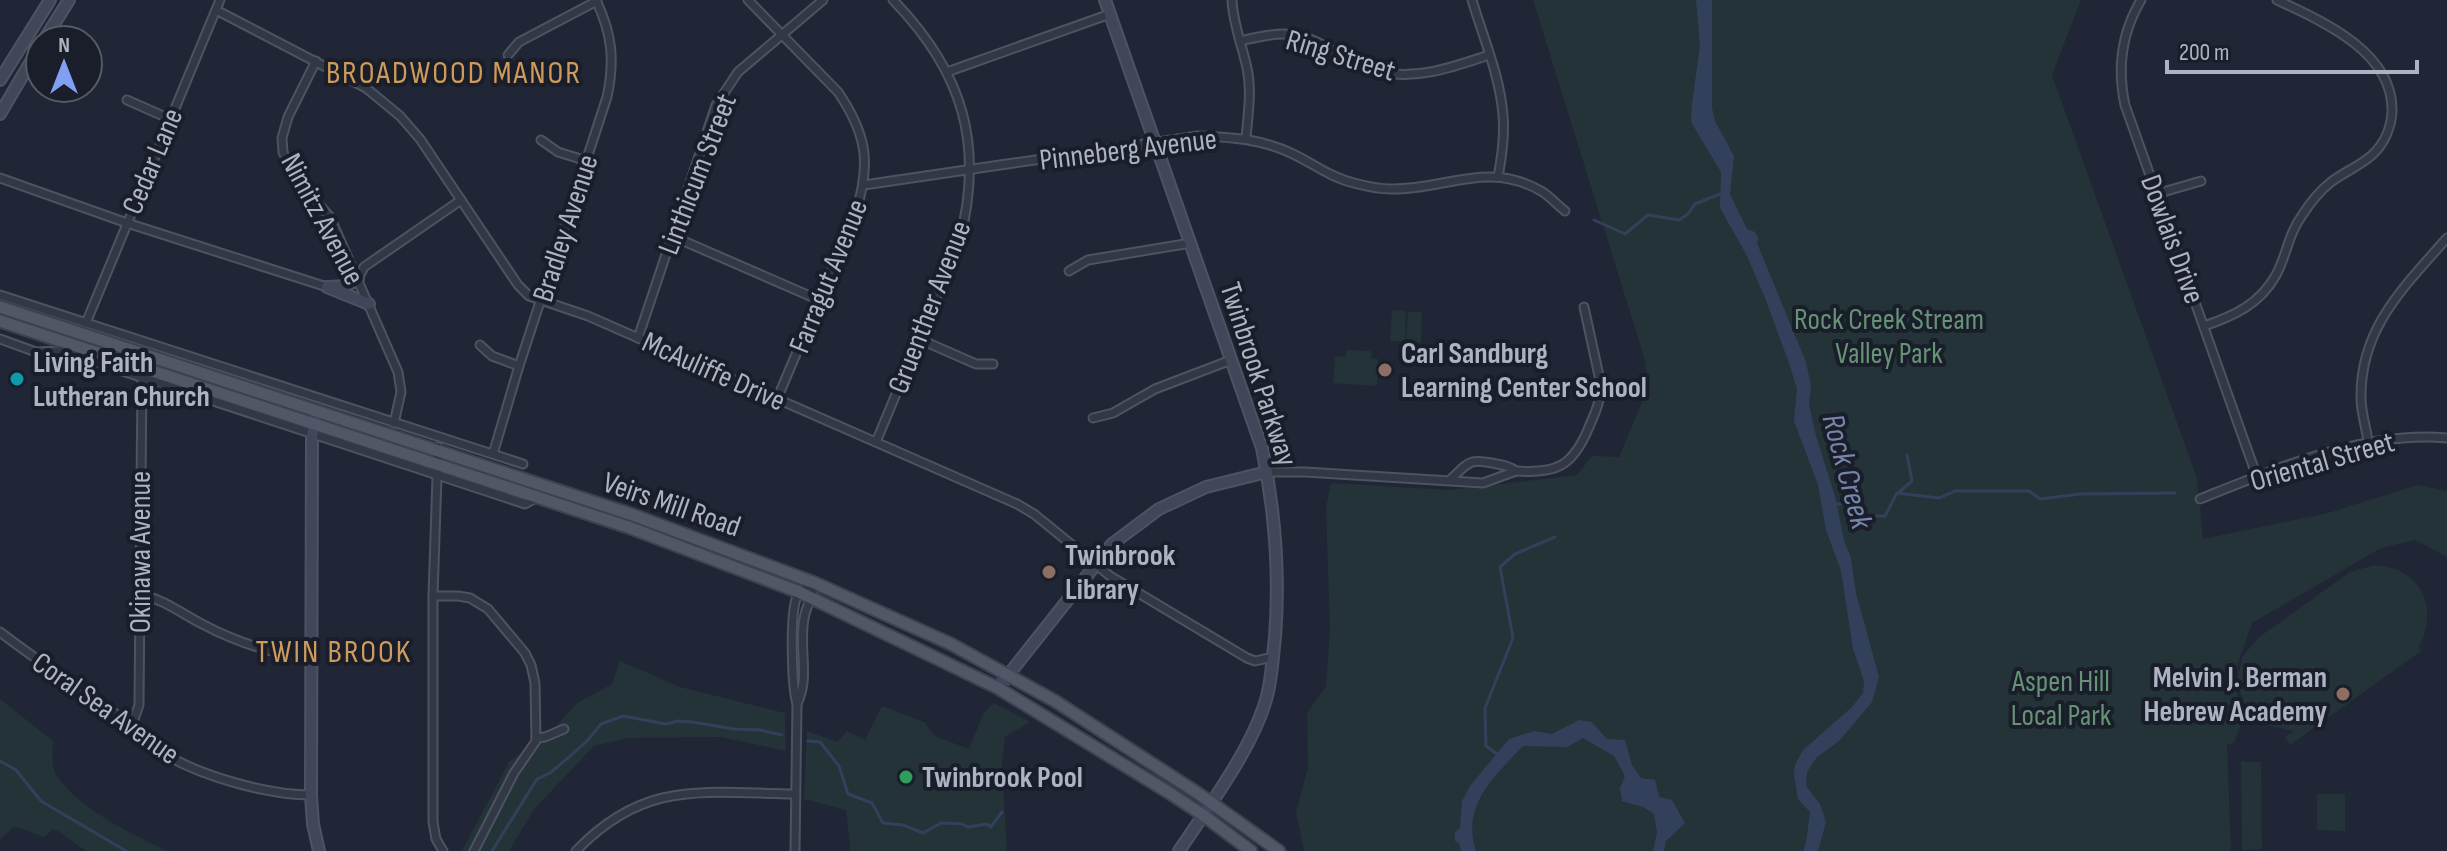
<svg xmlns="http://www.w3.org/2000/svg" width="2447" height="851" font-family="'Sofia Sans Condensed',sans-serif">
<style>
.green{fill:#233337}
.water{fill:#33405c}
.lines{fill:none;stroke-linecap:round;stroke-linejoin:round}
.stream{stroke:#33405c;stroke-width:3}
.street-casing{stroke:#4d5361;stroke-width:11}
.secondary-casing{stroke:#4d5361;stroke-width:14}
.primary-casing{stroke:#3c424f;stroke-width:15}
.street{stroke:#333846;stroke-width:7}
.secondary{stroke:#414758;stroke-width:10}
.primary{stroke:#515766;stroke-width:11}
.education-dot{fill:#8d6e63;stroke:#191e2a;stroke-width:3}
.culture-dot{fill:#0f9aa8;stroke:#191e2a;stroke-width:3}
.leisure-dot{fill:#2e9e5b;stroke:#191e2a;stroke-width:3}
.labels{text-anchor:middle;stroke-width:8;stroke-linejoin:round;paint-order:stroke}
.street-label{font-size:30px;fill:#adb3c3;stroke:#191e2a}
.park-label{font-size:30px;fill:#669275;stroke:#191e2a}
.poi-label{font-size:30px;font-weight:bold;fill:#adb3c3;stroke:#191e2a;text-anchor:start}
.neighbourhood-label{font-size:32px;letter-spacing:2px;fill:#ce9b5c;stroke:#191e2a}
.water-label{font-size:32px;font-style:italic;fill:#7586aa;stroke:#191e2a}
</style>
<rect width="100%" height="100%" fill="#202635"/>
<g class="green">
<polygon points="1533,0 2081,0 2052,75 2197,478 2203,539 2328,513 2417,485 2447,491 2447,557 2415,540 2381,548 2252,623 2236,669 2235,690 2246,711 2234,743 2227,744 2231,851 1304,851 1296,812 1308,768 1307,713 1326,686 1330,629 1326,507 1331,483 1449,490 1577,475 1592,456 1619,457 1649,386 1644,357"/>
<polygon points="1392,310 1406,311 1405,342 1390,341"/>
<polygon points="1408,312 1422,312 1421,343 1406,343"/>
<polygon points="1347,350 1371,351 1371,358 1378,359 1378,367 1386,367 1385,375 1377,375 1377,386 1333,383 1335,356 1346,357"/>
<path d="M2375,565C2422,568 2439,608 2419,647L2421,651L2290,745L2285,737L2294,731L2267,725L2251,714L2243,701L2239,689L2238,676L2243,656L2258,638L2350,572Z"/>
<polygon points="620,661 680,687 785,713 786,751 721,737 629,738 594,746 535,808 509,851 462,851 509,762 556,726 577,703 612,684"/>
<path d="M0,699L53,741C53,750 51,764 55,772C70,804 136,837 168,851H86L58,831L52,829L44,837L14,826L0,840Z"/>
<polygon points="994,703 1030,722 1005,737 1002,765 1007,851 849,851 850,844 846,810 804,799 807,731 837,742 847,731 865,740 882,706 924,722 935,736 969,749 983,714"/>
<polygon points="2241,762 2261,762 2262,849 2242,850"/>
<polygon points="2317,794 2345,794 2345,831 2317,830"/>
</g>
<g class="water">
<polygon points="1696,0 1712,0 1712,108 1715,121 1734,156 1730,194 1747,229 1755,232 1758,238 1757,243 1806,362 1811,386 1809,404 1816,436 1835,496 1844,540 1851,558 1856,593 1879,677 1872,702 1839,741 1817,757 1807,772 1806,786 1820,804 1826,822 1818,851 1803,851 1806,843 1810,812 1798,799 1794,775 1795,765 1803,750 1852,707 1863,693 1864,681 1853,649 1841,571 1826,530 1818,485 1794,421 1797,389 1789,363 1765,298 1746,254 1720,208 1721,172 1691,122 1692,104 1700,45"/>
<path d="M1579,720L1592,722L1607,739L1625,740L1632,765L1641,778L1655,780L1659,797L1672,800L1685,823L1666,841L1664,851H1653L1657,832L1654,814L1643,807L1622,801L1620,788L1625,776L1614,756L1583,738L1567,747L1523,746C1494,777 1461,805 1476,851H1461L1459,843L1455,841V832L1460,828L1462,801L1470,786L1509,739L1534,731L1552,734Z"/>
</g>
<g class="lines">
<g class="stream">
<polyline points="1594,220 1625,234 1648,215 1679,220 1688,214 1695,204 1720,194"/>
<polyline points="1898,493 1912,481 1907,455"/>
<polyline points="1834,504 1855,504 1864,516 1885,516 1897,493 1939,498 1955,491 2029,491 2040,499 2081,494 2175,493"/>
<polyline points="808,741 820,742 839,766 848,794 872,803 883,823 903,825 923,833 941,823 962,824 968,827 987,824 991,827 1002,812"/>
<polyline points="1498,755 1486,746 1485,708 1513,638 1500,567 1515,554 1555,537"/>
<polyline points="0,761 16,770 41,801 126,851"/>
<polyline points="492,851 537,779 550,773 569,757 587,741 601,724 623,716 666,724 678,721 692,722 734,729 760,730 782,735"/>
</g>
<g class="street-casing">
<g id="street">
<path d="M748,0L838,92C868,136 871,165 855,215L777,399"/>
<path d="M1232,0C1233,24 1242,45 1247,68C1252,91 1248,114 1246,138"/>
<path d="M1472,0C1483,37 1500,76 1503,115C1505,136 1502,156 1498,177"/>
<path d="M2141,0C2122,32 2117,68 2125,105L2257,477"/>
<polyline points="216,10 366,88 400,116 420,139 518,285 529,296 588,316 1017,504 1034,514 1110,576 1247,658 1255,661 1273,657"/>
<path d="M1240,41C1258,37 1276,32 1295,35C1326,40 1349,66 1380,72C1418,80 1453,67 1489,55"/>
<polyline points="508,55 519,42 597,1"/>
<polyline points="316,61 288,117 282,138 283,152 292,174 330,217 398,372 401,392 394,423"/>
<polyline points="947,72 1110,14"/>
<polyline points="127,100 170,119"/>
<polyline points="541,140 558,152 587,161"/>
<polyline points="0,178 127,223 327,287"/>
<path d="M864,185L1198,136C1232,137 1262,139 1293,154C1314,164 1332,178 1354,183C1365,186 1379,189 1391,189C1445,190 1488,160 1541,191C1550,196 1557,205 1565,211"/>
<polyline points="2156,194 2201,181"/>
<polyline points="672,236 819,300"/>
<polyline points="1069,271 1088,260 1191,243"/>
<polyline points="358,279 364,267 461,200"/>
<polyline points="0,295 523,464"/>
<polyline points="86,323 220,0"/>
<path d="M2204,326C2234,316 2260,304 2276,275C2287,255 2288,234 2303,214C2310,203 2321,190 2331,182C2344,172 2360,166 2372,155C2384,144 2391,128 2392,112C2394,52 2322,21 2277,0"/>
<polyline points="638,338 716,105 738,72 823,0"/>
<polyline points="0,339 36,352 62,351 525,504 536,498"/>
<polyline points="919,339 976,364 993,364"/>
<polyline points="480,345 492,356 519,366"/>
<polyline points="1093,418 1113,413 1155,389 1231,360"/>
<path d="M2368,441C2366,427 2361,412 2361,398C2360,328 2404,287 2447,238"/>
<path d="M876,442L959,243C985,145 963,72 893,0"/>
<polyline points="438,447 433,596 433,822 436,839 443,851"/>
<path d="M493,454L519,366L607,97C615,60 612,34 596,0"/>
<path d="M1516,471C1557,474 1573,466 1589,427C1595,413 1601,401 1601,385L1584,307"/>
<path d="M1267,472H1305L1483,483L1516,471C1509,466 1504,465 1497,464C1469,458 1470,461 1450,480"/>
<path d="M2200,499C2275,469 2365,430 2447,438"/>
<path d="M139,594C163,599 181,613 202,624C236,642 272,654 311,658"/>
<polyline points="433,596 458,596 470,598 488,609 525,653 531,665 535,683 536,741 514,773 474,851"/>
<path d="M0,632C41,663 83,692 126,721C140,730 150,745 163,753C200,776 268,795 311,795"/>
<path d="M797,704C811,676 797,644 805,614C808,603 813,595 815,583"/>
<polyline points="132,725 139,705 142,377"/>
<polyline points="536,738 545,737 564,729"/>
<path d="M576,851C645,779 704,793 795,794"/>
<path d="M795,851L797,704C792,688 789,608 798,595C802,590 809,587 814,583"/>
</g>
</g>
<g class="secondary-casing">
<g id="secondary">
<path d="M1105,0L1262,448C1275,511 1280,573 1275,637C1273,655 1272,674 1268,692C1256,744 1209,806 1179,851"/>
<polyline points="44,40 69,0"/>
<polyline points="0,80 50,0"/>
<polyline points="0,114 40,46"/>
<polyline points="327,287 369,304"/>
<polyline points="329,287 346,286 358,279"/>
<polyline points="315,418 312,437 311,795 313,824 319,851"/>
<polyline points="998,688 1112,544 1159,509 1206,487 1267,472"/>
</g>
</g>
<g class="primary-casing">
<g id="primary">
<polyline points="0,307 633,515 815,583 951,644 1055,701 1199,794 1279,851"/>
<polyline points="0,321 628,527 799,592 998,688 1168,792 1203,815 1251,851"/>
</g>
</g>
<use href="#street" class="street"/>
<use href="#secondary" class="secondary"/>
<use href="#primary" class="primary"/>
</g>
<g class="education-dot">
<circle cx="1385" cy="370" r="8"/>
<circle cx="1049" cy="572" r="8"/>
<circle cx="2343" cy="694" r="8"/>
</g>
<circle class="culture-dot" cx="17" cy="379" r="8"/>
<circle class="leisure-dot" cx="906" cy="777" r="8"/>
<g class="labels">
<g class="street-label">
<text transform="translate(1341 55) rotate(17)" y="10">Ring Street</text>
<text transform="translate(1128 149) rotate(-7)" y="10">Pinneberg Avenue</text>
<text transform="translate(152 161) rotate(-67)" y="10">Cedar Lane</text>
<text transform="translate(697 174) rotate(-69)" y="10">Linthicum Street</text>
<text transform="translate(323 219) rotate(62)" y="10">Nimitz Avenue</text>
<text transform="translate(565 228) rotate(-72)" y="10">Bradley Avenue</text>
<text transform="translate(2173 239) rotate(70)" y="10">Dowlais Drive</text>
<text transform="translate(828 276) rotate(-68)" y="10">Farragut Avenue</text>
<text transform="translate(929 307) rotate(-69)" y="10">Gruenther Avenue</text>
<text transform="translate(714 371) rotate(24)" y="10">McAuliffe Drive</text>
<text transform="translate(1259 374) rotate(72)" y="10">Twinbrook Parkway</text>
<text transform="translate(2322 461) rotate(-16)" y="10">Oriental Street</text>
<text transform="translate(672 504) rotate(19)" y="10">Veirs Mill Road</text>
<text transform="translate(140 552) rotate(-90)" y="10">Okinawa Avenue</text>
<text transform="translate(106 708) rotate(35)" y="10">Coral Sea Avenue</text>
</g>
<g class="park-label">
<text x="1889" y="329">Rock Creek Stream<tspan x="1889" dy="34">Valley Park</tspan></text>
<text x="2061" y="691">Aspen Hill<tspan x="2061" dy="34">Local Park</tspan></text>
</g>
<g class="poi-label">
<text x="1401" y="363">Carl Sandburg<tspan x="1401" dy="34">Learning Center School</tspan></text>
<text x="33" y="372">Living Faith<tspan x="33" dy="34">Lutheran Church</tspan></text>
<text x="1065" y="565">Twinbrook<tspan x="1065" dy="34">Library</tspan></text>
<text x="2327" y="687" text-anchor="end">Melvin J. Berman<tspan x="2327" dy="34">Hebrew Academy</tspan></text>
<text x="922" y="787">Twinbrook Pool</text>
</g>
<g class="neighbourhood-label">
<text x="454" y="83">BROADWOOD MANOR</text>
<text x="334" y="662">TWIN BROOK</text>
</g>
<g class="water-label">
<text transform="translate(1848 471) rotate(75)" y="11">Rock Creek</text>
</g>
</g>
<g transform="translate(64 64)"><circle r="38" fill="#191e2a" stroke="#545a67" stroke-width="2"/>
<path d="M0-6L14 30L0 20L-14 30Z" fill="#81a0f4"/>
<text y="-12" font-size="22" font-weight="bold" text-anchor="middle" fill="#adb3c3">N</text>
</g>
<path d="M2167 60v12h250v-12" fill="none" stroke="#adb3c3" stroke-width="4"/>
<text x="2179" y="60" font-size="24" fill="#adb3c3" stroke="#191e2a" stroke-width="6" paint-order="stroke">200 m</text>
</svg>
